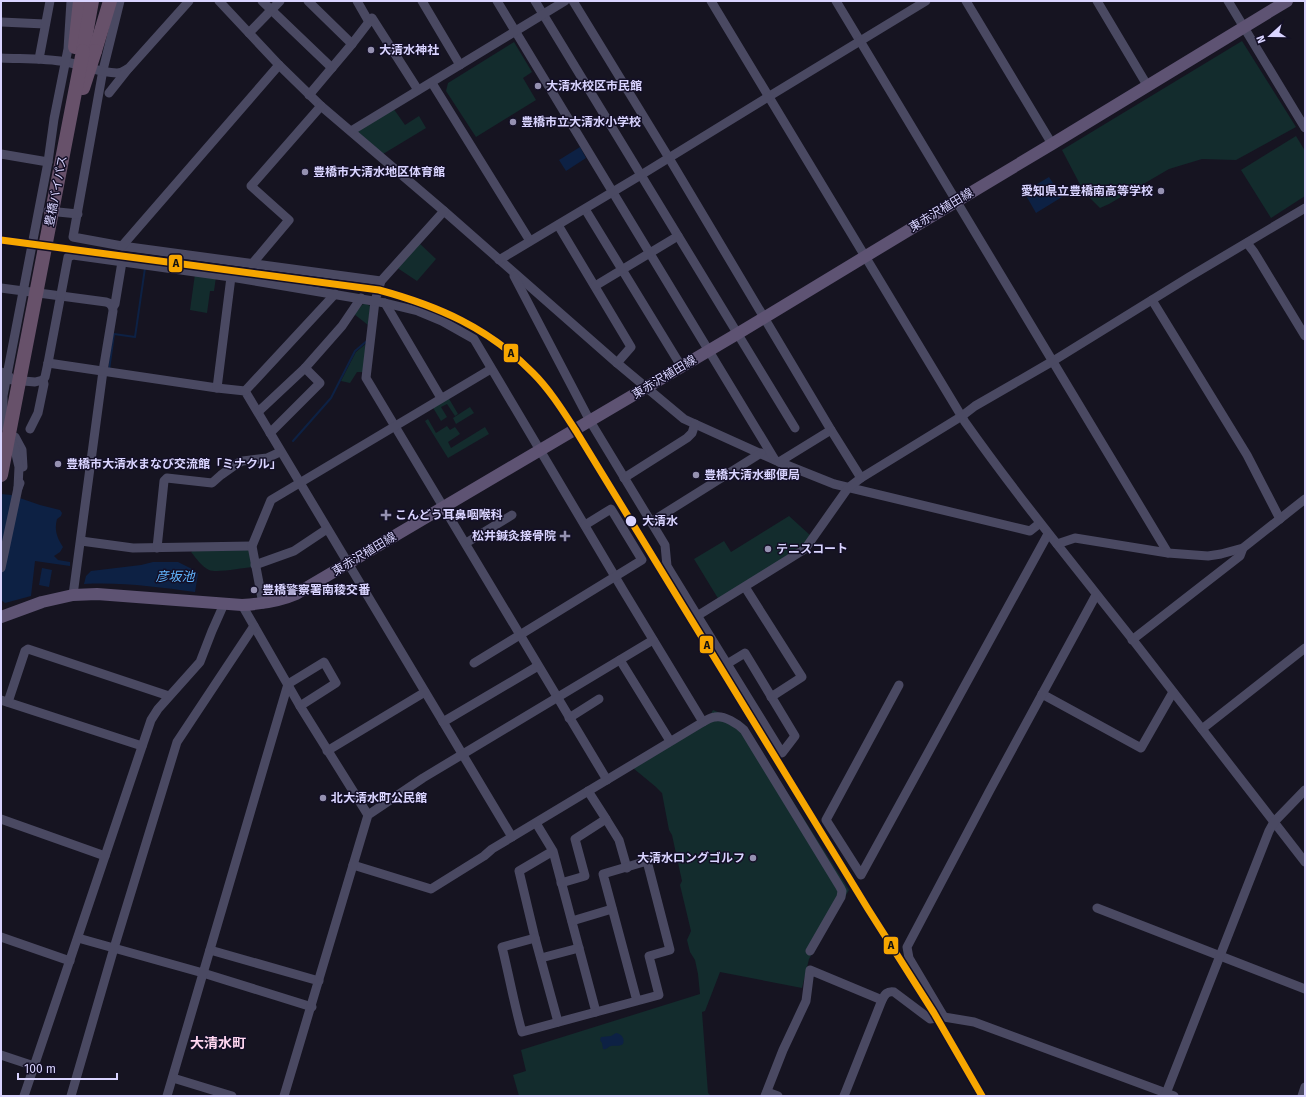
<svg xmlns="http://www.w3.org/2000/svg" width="1306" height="1097" font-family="'Fira Sans','Noto Sans JP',sans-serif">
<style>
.green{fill:#132c2d}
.water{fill:#0d2144}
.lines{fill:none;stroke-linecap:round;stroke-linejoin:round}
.stream{stroke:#0d2144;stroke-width:2}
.minor{stroke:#4a4962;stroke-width:9}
.major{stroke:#5e5373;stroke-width:12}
.highway{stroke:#67516a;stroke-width:14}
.highway-bridge{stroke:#67516a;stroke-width:14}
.rail-1-casing{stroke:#130f26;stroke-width:10}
.rail-1{stroke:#f7a600;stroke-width:7}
.poi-dot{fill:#9591b1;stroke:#130f26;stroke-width:1.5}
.stop-dot{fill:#d9d4ff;stroke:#130f26;stroke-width:1.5}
.labels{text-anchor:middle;stroke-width:3;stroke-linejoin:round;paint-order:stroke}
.poi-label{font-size:12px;font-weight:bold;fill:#d9d4ff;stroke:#130f26;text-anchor:start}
.street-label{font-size:12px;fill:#d9d4ff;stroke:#130f26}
.stop-label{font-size:12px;font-weight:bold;fill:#d9d4ff;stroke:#130f26;text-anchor:start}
.water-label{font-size:13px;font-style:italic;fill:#62b6ff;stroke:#130f26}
.quarter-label{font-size:14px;font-weight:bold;fill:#ffd6f0;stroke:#130f26}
.line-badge{stroke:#130f26;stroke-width:1.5}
.pale-badge-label{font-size:11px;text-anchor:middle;font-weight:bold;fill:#111}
</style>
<rect width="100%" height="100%" fill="#161421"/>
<g class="green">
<polygon points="1242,41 1296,127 1236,160 1202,159 1169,169 1109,204 1100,208 1084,192 1062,150"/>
<polygon points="514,42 532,72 523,78 536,100 476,137 446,91 448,83"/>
<polygon points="393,108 405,125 419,116 426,128 383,154 356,130"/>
<polygon points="1296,136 1305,151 1305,196 1271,218 1241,170"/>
<polygon points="418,242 436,259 417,281 396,267"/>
<polygon points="195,274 216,277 214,291 210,291 207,313 190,310"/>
<polygon points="365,303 370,306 368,325 354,314 362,305"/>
<polygon points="367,343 364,372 357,372 350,383 341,381 356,352"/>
<polygon points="448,397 458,414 455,416 447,404 441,407 447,417 441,421 432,406"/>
<polygon points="470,407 474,413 456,424 453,418"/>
<polygon points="428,419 436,433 447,426 450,430 455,427 460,434 448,442 451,448 485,427 489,434 448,458 425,421"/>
<polygon points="789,516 811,536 805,545 749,581 736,561 749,581 719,600 694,559 724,541 731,552"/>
<path d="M198,548L249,549L252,567C242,568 217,573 209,570C202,567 196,558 191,552Z"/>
<polygon points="713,710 740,721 744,724 849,890 809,959 802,988 720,972 705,1011 702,1012 708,1093 711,1096 519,1096 513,1075 526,1071 521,1050 700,994 698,974 695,960 690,952 687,940 691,931 680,885 682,881 672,835 669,830 662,793 656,787 633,768 705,725"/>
</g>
<g class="water">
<polygon points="580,147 586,158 566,171 559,160"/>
<polygon points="1049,177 1062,197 1036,213 1024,192"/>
<path d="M1,494L11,495L40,505L60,510L62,513L61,516L57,519C54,530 57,538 63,547L60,552L54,556L58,560L70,562V566L35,561L31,596L5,603L1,600Z"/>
<path d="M153,562H178L196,571L198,574L195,592C158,587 122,582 84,584L86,576L91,571L141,565Z"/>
<polygon points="42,568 52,570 49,587 39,585"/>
<path d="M616,1033C622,1034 625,1039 623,1044C618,1047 616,1045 611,1046C607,1047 607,1050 603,1049L602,1043L600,1040L601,1037L611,1036Z"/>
</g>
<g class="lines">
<g class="stream">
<polyline points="109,370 114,334 135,337 145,268"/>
<polyline points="293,441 331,398 355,351 368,340"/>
</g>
<g class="minor">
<polyline points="120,1 103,70 73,237 122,246 381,281"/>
<polyline points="219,1 279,65 321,106 444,211 617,363 684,419 779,462 834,484 1030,531 1040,523"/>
<polyline points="262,1 332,68"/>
<polyline points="308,1 352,44"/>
<polyline points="357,1 369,22"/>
<polyline points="422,1 460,65"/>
<polyline points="497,1 775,460"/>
<polyline points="535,1 795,428"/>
<polyline points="573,1 669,158 831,430 861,478"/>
<path d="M711,1L965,422C1018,497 1076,568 1133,640C1191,714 1248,788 1305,862"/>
<polyline points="836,1 1168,553"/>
<polyline points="966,1 1052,144"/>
<polyline points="1097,1 1147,85"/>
<polyline points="1228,1 1305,128"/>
<polyline points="1,22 45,24"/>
<polyline points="249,33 280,1"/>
<path d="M1,58C22,59 45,58 66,62C83,65 100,73 117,73C122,73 125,70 129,68L189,1"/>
<polyline points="39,59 50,1"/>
<polyline points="432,83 530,241"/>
<polyline points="109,93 128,69"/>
<polyline points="309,95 352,44 372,18 418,90"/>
<polyline points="351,131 565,1"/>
<polyline points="1,154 48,162"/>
<polyline points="585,209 681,366"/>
<polyline points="48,211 78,214"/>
<polyline points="444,211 381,281 375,301 366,378 607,780"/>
<polyline points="558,225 631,347 617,363"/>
<polyline points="1247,243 1254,252 1305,336"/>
<polyline points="122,246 279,65"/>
<polyline points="499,260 641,175 768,97 926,1"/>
<polyline points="252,264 289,220 251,186 321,106"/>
<path d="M514,276L590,421L665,545L667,566L670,571C707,632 745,693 782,753L795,736L745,653L727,664"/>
<polyline points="595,286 678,236"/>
<path d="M1,288L106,302C111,303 113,306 113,311L103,371L73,595"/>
<polyline points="1152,300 1247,455 1280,519"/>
<polyline points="385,303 441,398"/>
<polyline points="113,307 115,304 122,262"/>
<polyline points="48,363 217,388 245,391 512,837"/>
<polyline points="1,372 7,374 12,380 35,382 43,380"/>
<polyline points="217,388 231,277"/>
<polyline points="245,391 335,294"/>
<polyline points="258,412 305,368 342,326 361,298"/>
<polyline points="30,429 38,413 44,384 43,380 45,377 48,363 68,257 73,255 231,277 385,303 418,311 442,321 474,339 623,590 703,722 492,849 484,856 431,889 353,865"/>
<polyline points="270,433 320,383 305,368"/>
<polyline points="15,437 22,450 23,467"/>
<polyline points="779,462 831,430"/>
<polyline points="624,478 687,438 692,433 695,424"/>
<polyline points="18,488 19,467 15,450 5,425 3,415 3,396 48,162 54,119 68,49 71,1"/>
<polyline points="651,522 761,453"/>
<polyline points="81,541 133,548 252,546"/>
<polyline points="466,543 512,515"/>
<polyline points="1057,544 1075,538 1168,553 1208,556 1221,554 1243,548 1305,499"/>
<polyline points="157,548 164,481 167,478 212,483 221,475 238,463 243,461 267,458 280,452"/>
<polyline points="255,565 294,551 327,529"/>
<polyline points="1,568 18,488 20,483"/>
<polyline points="745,587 802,677 771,697"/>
<polyline points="263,604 252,546 271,500 491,369"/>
<polyline points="242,605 300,706 368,815"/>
<polyline points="697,616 805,549 848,488 861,478 962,416 975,406 1053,361 1189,277 1305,208"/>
<polyline points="1132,640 1240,556 1243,548"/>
<polyline points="620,660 670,741"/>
<polyline points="474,663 642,560 611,509 585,525"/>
<polyline points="899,685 826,820 861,875 1048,534"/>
<polyline points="1042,694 1141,748 1173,692"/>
<polyline points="1,700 142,746"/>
<polyline points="8,702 25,651 28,649 169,696"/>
<polyline points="569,718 599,699"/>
<polyline points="443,722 538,666"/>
<path d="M703,722C707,720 711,717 715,717C724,715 738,724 744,730L840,887L842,891L841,897L810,951"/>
<polyline points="1202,729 1305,648"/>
<polyline points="327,751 425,692"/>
<polyline points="1,819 105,856"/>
<polyline points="606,819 619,840 627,868"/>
<path d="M536,823L553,851L596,1012L522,1032C514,1004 509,975 502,947L535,938L519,871L553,851"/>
<polyline points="561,883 585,876 575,839 606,819 588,791"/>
<polyline points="1097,908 1305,989"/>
<polyline points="572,921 612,909"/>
<polyline points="1,937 70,961"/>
<polyline points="78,938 203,973 312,1007"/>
<polyline points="535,938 558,1022"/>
<polyline points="210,950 319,981"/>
<polyline points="541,958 579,948"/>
<polyline points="596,1012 659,995 649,956 670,950 647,861 603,874 637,1001"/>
<polyline points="944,1017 909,958 907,947 990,790 1096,595"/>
<polyline points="1,1055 34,1066"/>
<polyline points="173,1078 232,1096"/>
<polyline points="767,1092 778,1096"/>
<polyline points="24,1096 151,720 158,709 200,662 212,631 224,604"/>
<polyline points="71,1096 114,948 177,742 254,626"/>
<polyline points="167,1096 288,684 324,662 336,683 300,706"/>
<polyline points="284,1096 368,815 423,778 653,640"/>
<polyline points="765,1096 783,1050 806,1001 810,970 882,1000"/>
<path d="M844,1096L882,1000C885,994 887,991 894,992L930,1019L944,1017L974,1022L1174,1096"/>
<polyline points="1165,1096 1269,831 1274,822 1305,790"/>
<polyline points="1302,1096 1305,1087"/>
</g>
<path class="major" d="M1,617L42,602L73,595L97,594L242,605C261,604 278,602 296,594L737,334L957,201L1052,144L1287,1"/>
<g class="highway">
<polyline points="75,47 80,1"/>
<polyline points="83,51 92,1"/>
<polyline points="95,51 110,1"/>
</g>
<g class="highway-bridge">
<polyline points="83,88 95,51"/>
<polyline points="1,475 83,51"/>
</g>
<g class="rail-1-casing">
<path id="rail-1" d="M1,240L379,290C438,306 489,328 533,373C550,390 563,411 576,431L868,909L934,1013L982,1096"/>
</g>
<use href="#rail-1" class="rail-1"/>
</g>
<g class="poi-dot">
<circle cx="371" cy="50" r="4"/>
<circle cx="538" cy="86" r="4"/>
<circle cx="513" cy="122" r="4"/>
<circle cx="305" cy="172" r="4"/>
<circle cx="1161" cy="191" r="4"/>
<circle cx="58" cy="464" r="4"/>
<circle cx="696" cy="475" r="4"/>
<path d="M384 509h4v4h4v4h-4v4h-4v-4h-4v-4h4z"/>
<path d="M563 530h4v4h4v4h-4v4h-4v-4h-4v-4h4z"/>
<circle cx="768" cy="549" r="4"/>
<circle cx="254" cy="590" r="4"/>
<circle cx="323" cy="798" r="4"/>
<circle cx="753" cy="858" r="4"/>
</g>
<circle class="stop-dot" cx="631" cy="521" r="6"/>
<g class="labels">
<g class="poi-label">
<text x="379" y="54">大清水神社</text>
<text x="546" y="90">大清水校区市民館</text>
<text x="521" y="126">豊橋市立大清水小学校</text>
<text x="313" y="176">豊橋市大清水地区体育館</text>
<text x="1153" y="195" text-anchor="end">愛知県立豊橋南高等学校</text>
<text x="66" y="468">豊橋市大清水まなび交流館「ミナクル」</text>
<text x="704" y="479">豊橋大清水郵便局</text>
<text x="395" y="519">こんどう耳鼻咽喉科</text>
<text x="556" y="540" text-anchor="end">松井鍼灸接骨院</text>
<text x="776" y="553">テニスコート</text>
<text x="262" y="594">豊橋警察署南稜交番</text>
<text x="331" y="802">北大清水町公民館</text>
<text x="745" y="862" text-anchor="end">大清水ロングゴルフ</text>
</g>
<g class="street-label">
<text transform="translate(56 191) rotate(-79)" y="4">豊橋バイパス</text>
<text transform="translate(941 210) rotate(-31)" y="4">東赤沢植田線</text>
<text transform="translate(664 377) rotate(-31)" y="4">東赤沢植田線</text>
<text transform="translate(364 554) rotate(-31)" y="4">東赤沢植田線</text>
</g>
<g class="stop-label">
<text x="642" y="525">大清水</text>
</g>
<g class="water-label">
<text x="175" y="581">彦坂池</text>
</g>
<g class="quarter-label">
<text x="218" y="1048">大清水町</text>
</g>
</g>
<g class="line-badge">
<rect x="168" y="254" width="15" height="19" rx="4" fill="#f7a600"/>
<rect x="503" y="343" width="16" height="20" rx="4" fill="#f7a600"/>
<rect x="699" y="635" width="15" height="19" rx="4" fill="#f7a600"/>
<rect x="883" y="936" width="16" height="19" rx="4" fill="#f7a600"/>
</g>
<g class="pale-badge-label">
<text x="176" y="267">A</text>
<text x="511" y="357">A</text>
<text x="707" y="649">A</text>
<text x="891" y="949">A</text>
</g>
<rect width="1306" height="1097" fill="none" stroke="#d9d4ff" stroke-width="4"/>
<g transform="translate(1270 36) rotate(249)" stroke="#130f26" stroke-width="3" paint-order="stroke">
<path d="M0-3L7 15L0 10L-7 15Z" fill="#d9d4ff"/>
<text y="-6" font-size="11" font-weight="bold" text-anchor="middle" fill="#d9d4ff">N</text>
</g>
<path d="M18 1073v6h99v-6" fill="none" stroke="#d9d4ff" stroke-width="2"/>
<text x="24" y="1073" font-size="12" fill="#d9d4ff" stroke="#130f26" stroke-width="3" paint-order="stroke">100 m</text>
</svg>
